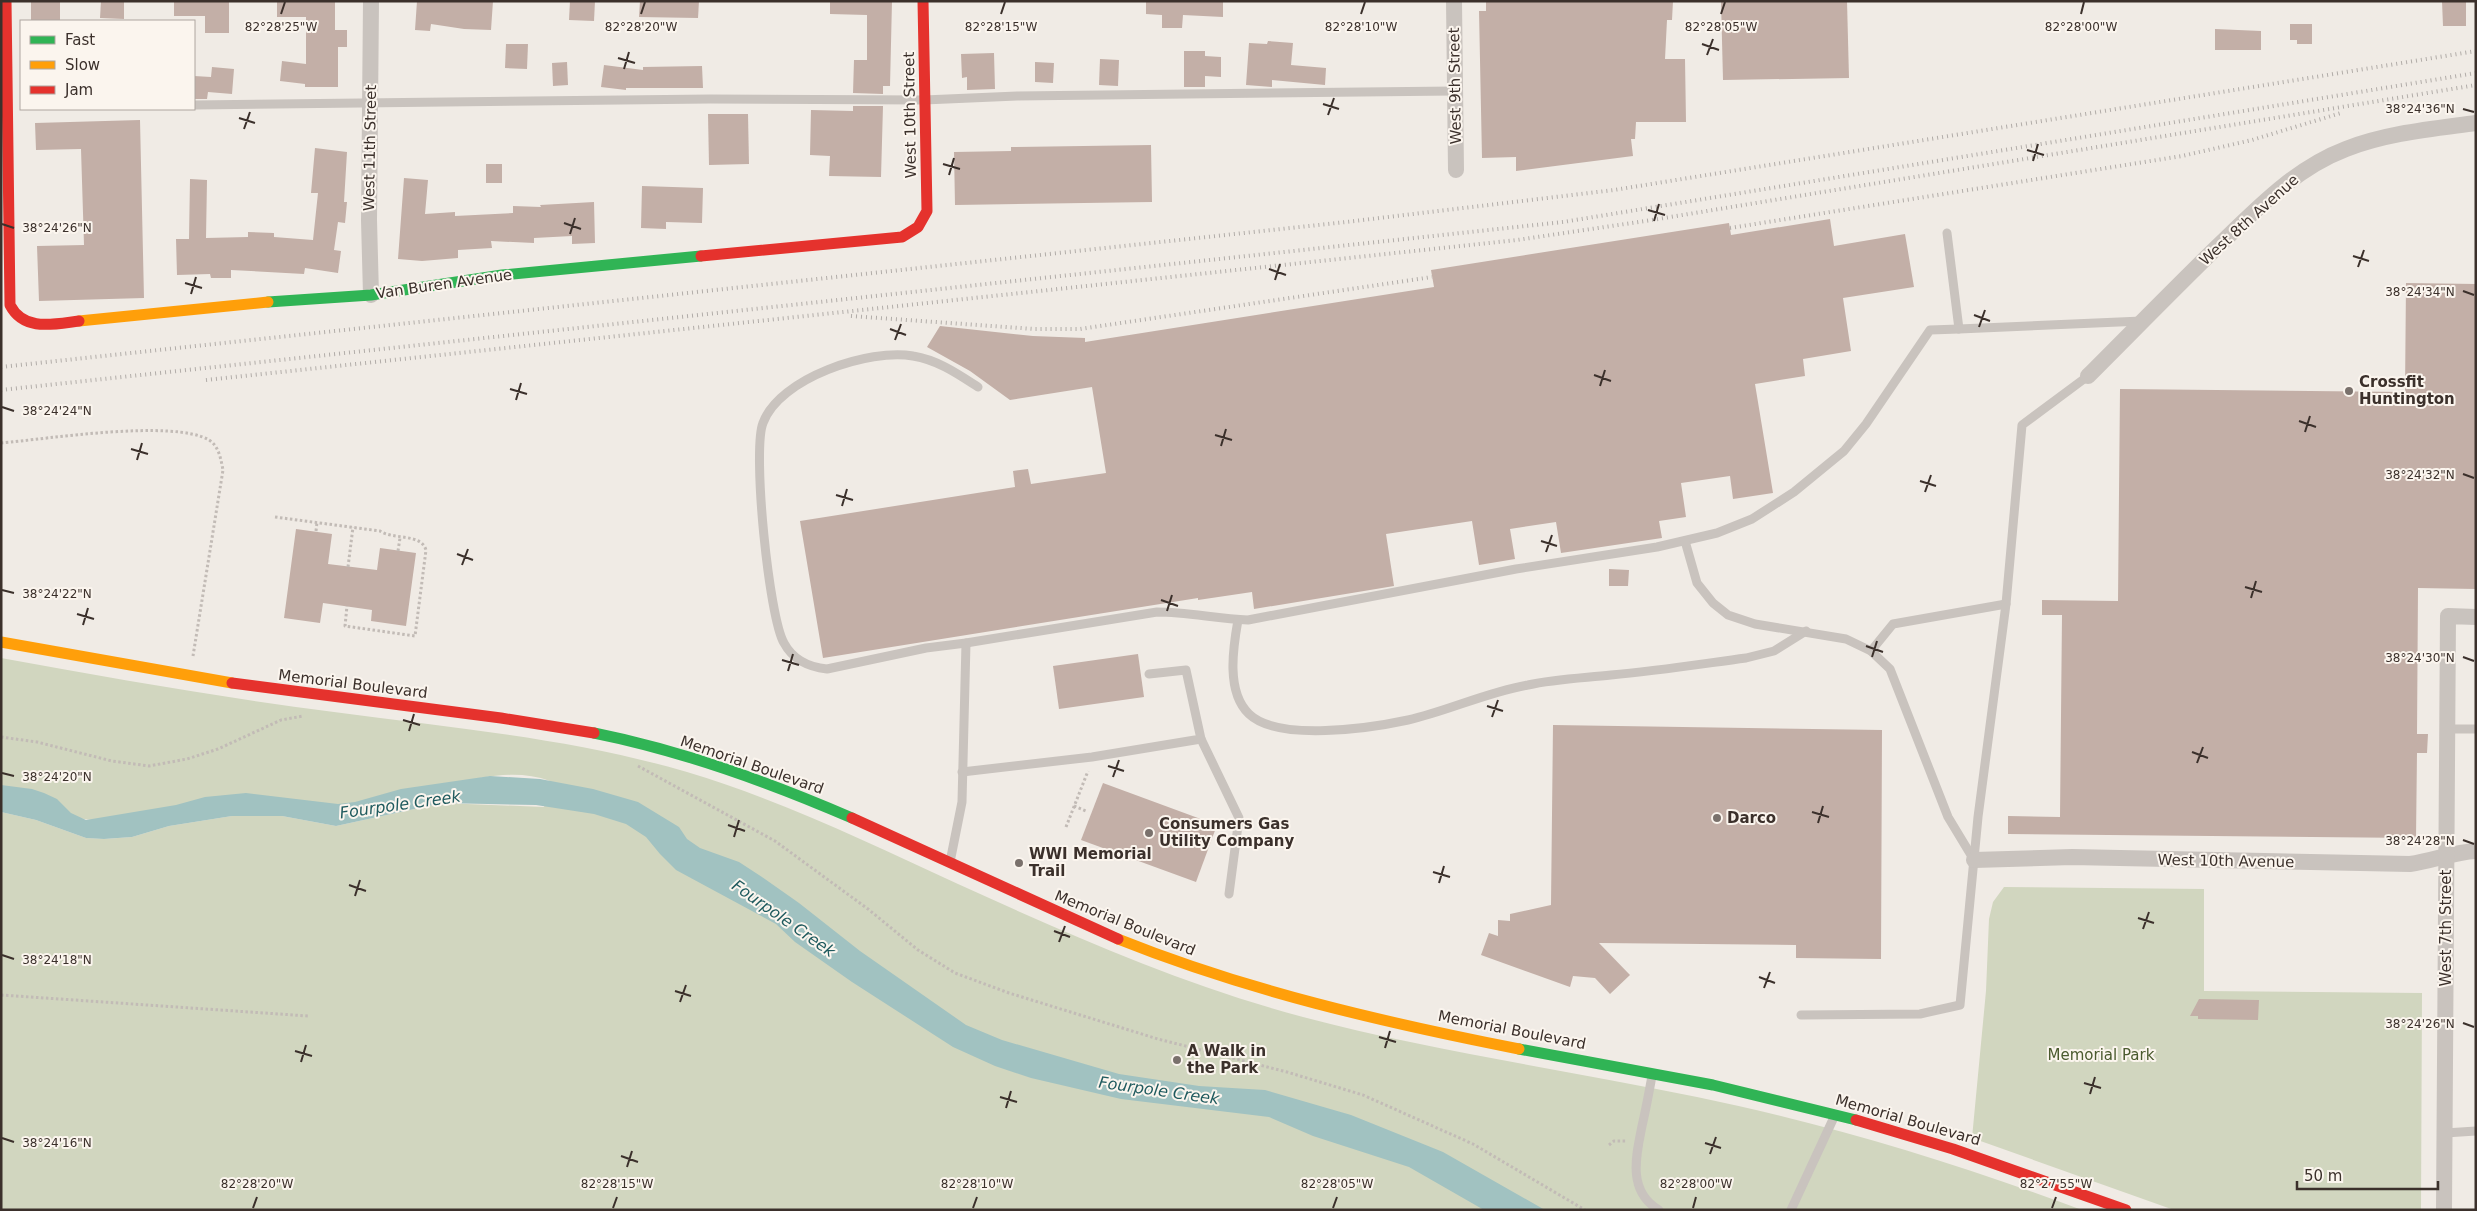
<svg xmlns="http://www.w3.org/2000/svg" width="2477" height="1211" font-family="'DejaVu Sans',sans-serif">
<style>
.green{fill:#d1d6bf}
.water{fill:#a1c2c1}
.building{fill:#c3afa7}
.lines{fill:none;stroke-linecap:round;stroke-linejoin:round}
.path{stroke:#c2bbb6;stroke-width:3;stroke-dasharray:2.5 2.5;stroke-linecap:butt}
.lane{stroke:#c9c3be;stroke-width:9}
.street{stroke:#c9c3be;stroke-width:16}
.fast{stroke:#30b455;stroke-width:11}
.slow{stroke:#ff9f0a;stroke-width:11}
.jam{stroke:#e5322d;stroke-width:11}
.rail{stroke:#b1aca8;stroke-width:4;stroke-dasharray:1 4;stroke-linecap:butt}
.ticks{fill:none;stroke:#3b302b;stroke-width:2}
.poi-dot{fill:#7a716c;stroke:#fbf5ee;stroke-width:2}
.labels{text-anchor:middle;stroke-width:4;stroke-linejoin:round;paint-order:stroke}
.street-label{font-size:15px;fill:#3b302b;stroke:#fbf5ee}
.poi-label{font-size:15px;font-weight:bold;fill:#3b302b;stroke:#fbf5ee;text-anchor:start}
.park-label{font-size:15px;fill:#4a5a2e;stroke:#fbf5ee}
.water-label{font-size:16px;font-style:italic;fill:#1f5a5e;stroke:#fbf5ee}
.ticks-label{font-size:12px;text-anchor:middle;fill:#3b302b;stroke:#fbf5ee;stroke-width:4;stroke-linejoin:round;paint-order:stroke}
</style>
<rect width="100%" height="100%" fill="#f0ebe5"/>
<g class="green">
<path d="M1,658C112,678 222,698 334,712C453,728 571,738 687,772C781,800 869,843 958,884C1070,935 1183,985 1303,1017C1432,1051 1566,1070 1697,1097C1828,1124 1956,1163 2082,1210H1V812L36,820L86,838L105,839L132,837L169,826L232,816H282L336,826L442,803L544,807L550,781C501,763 446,789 398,798C337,809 275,811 213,815C169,818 122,826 77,818C52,813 26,803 1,795Z"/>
<polygon points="2004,887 2204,889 2204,991 2422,993 2421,1210 2174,1210 1972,1138 1986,991 1989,919 1993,902"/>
</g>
<polygon class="water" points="490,776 540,779 593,789 638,802 679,827 687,839 700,848 739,862 762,877 799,903 860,951 966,1025 1002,1040 1119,1074 1199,1086 1265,1090 1351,1115 1443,1152 1545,1210 1484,1210 1409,1167 1313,1136 1269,1117 1121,1099 1031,1078 995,1066 953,1047 852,982 795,942 776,924 676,870 660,854 646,837 626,824 594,814 536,805 442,803 336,826 282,816 232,816 169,826 132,837 104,839 86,838 36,820 1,812 1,785 32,789 44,793 57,799 71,813 86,820 176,805 205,797 246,793 338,804 355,802 401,789"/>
<g class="building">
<rect x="31" y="1" width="29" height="20"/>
<polygon points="101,1 124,1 124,19 100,18"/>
<polygon points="174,1 229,1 229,33 205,33 205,16 174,16"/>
<polygon points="277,1 335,1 335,30 347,30 347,47 338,47 338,87 305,87 305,84 280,81 282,61 306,64 306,17 277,17"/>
<polygon points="417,1 493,1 491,30 464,29 431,24 430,31 415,30"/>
<polygon points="570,1 595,1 594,21 569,20"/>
<polygon points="640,1 699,1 698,18 639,17"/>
<polygon points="830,1 892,1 890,86 883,86 883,94 853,93 854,60 867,60 867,15 830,14"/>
<polygon points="1146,1 1223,1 1223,17 1183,15 1182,28 1162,28 1162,15 1146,14"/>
<polygon points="1486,1 1673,1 1672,20 1667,20 1665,59 1685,59 1686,122 1636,122 1635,139 1631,139 1633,156 1516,171 1516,157 1482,158 1479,11 1486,11"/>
<polygon points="1721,1 1847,1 1849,78 1723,80"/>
<polygon points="2442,1 2466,1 2466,26 2443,26"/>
<polygon points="2290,24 2312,24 2312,44 2297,44 2297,40 2290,40"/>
<polygon points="2215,29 2261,31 2261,50 2215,50"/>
<polygon points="1268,41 1293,43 1291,65 1326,68 1325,85 1272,80 1272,87 1246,85 1249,43 1267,44"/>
<polygon points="506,44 528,44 527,69 505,68"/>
<polygon points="1184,51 1205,51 1205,56 1221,57 1221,77 1205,76 1205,87 1184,87"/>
<polygon points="994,53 995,89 967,90 967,77 962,78 961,54"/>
<polygon points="1100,59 1119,60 1118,86 1099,85"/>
<polygon points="567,62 568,85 553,86 552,63"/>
<polygon points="1035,62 1054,63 1053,83 1035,82"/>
<polygon points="604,65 643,70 643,67 702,66 703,88 626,88 626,90 601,87"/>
<polygon points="212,67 234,69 232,94 208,92 207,99 194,99 194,76 211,77"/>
<polygon points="853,106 883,106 881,177 829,176 830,156 810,155 811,110 853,111"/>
<polygon points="708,114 748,114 749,164 709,165"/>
<polygon points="140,120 144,298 39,301 37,246 84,245 81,149 36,150 35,123"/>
<polygon points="1151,145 1152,202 955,205 954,152 1011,151 1011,147"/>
<polygon points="315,148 347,152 344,202 347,202 345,223 338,222 334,250 341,251 338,273 305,268 304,274 231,270 231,278 211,278 210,274 177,275 176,239 189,239 190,179 207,180 206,238 248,237 248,232 274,233 274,237 313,240 318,193 311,193"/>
<rect x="486" y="164" width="16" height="19"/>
<polygon points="404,178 428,180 425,214 455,212 455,216 513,213 513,206 541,207 540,205 594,202 595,243 572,244 572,236 534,238 534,243 491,241 492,248 458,250 458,258 422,261 398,259"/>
<polygon points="642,186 703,188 702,223 666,222 666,229 641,228"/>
<polygon points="1830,219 1834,246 1905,234 1914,287 1843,298 1851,351 1803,359 1805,376 1755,384 1773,493 1733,499 1730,476 1681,483 1686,517 1659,521 1662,538 1561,553 1556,522 1510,529 1515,559 1479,565 1472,521 1386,534 1394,586 1370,590 1254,609 1252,592 1198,600 1198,598 823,658 800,521 1015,487 1013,471 1028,469 1031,484 1106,473 1092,387 1010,400 970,371 927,347 940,326 1033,336 1085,338 1085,342 1434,287 1431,270 1729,223 1731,235"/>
<polygon points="2406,283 2476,284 2476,589 2418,588 2417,734 2428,734 2427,753 2417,753 2416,838 2008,834 2008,816 2060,817 2062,615 2042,615 2042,600 2118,601 2120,389 2405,392"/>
<polygon points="296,529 332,534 328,564 377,570 380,548 416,553 406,626 371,621 372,610 323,603 320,623 284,618"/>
<polygon points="1609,569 1629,570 1628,586 1609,586"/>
<polygon points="1138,654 1144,697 1059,709 1053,666"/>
<polygon points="1553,725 1882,730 1881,959 1796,958 1796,945 1599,943 1630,975 1610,994 1595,978 1573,976 1570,987 1481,955 1489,933 1498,936 1498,920 1510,921 1510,914 1551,905"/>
<polygon points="1103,783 1217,825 1196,882 1081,840"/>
<polygon points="2199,999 2259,1000 2258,1020 2198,1019 2198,1016 2190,1016"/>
</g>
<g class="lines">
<g class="path">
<path d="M1,443C47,439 173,419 209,440C219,446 221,460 223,470L193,656"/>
<path d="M275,517L380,531C393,540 421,533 426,550L415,636L345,626L347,606"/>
<polyline points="316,531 317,522"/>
<polyline points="398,551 400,538"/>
<polyline points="348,567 353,527"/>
<polyline points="1,737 37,742 112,761 149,766 187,759 218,749 281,720 303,716"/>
<polyline points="638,766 775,841 868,909 918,950 955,973 1009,993 1158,1039 1287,1072 1363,1095 1473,1144 1585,1210"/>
<polyline points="1074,806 1086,811"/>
<polyline points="1066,827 1088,771"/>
<polyline points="1,995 308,1016"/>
<polyline points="1609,1145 1614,1141 1626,1141"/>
</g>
<g class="lane">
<polyline points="194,105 710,99 924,100 1017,96 1454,91"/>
<polyline points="1947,233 1959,329 2142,321"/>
<path d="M978,387C958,374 938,360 913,356C870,348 779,378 763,423C752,450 769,618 784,643C793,660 808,667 827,669L926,648L966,643L1157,612C1188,612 1217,619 1248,620L1516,569L1657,547L1717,533L1752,519L1794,492L1844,451L1866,424L1930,330L1959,329"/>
<polyline points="1685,541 1697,583 1713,603 1728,615 1755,624 1846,639 1871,651 1890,669 1948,817 1974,860"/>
<path d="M1238,620C1233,648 1226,692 1249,714C1278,742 1371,728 1408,720C1448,711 1487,692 1528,685C1555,679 1583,678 1611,675C1656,671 1701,664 1746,658L1774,651L1806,631"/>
<polyline points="1871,651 1893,624 2006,604"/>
<polyline points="2447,729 2476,729"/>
<polyline points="1201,739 1239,818 1229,894"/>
<polyline points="962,772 1092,757 1201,739 1186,670 1149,674"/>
<polyline points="950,862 962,802 966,643"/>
<polyline points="1801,1015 1920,1014 1960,1005 1978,817 2006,604 2022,425 2088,376"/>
<path d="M1652,1076C1649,1092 1646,1109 1642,1126C1636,1156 1627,1191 1659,1210"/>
<polyline points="2445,1133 2476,1131"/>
<polyline points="1791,1210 1835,1115"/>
</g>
<g class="street">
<polyline points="1454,1 1456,170"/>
<polyline points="371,295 369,220 371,1"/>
<path d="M2088,376C2130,334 2172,291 2214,250C2254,212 2293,169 2346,149C2387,133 2432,129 2476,123"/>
<path d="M1974,860L2072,857L2410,864C2433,861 2453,852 2476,851"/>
<polyline points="2444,1210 2448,616 2476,617"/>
</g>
<g class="fast">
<polyline points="268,302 371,295 502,275 701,256"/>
<path d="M594,733C684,751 769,782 852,818"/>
<polyline points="1519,1049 1713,1085 1856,1120"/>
</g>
<g class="slow">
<polyline points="79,321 268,302"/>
<polyline points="1,642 232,683"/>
<path d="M1118,939C1248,991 1382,1022 1519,1049"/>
</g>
<g class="jam">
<path d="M6,1L10,305C24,332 54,324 79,321"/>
<polyline points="701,256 902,237 918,227 927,211 923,1"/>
<polyline points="232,683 501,718 594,733"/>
<polyline points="852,818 1118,939"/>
<polyline points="1856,1120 1953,1149 2126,1210"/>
</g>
<g class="rail">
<polyline points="1730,228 2182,156 2252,140 2341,113"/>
<polyline points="851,316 1034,329 1080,329 1432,277"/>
<polyline points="1,367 1346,222 1614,190 2476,51"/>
<polyline points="206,380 1517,240 1652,220 2476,85"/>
<polyline points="1,390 1563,222 2476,73"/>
</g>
</g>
<path class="ticks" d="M281,14L285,2M641,14L645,2M1001,14L1005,2M1361,14L1365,2M1721,14L1725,2M2081,14L2084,2M1702,44L1719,50M1707,55L1713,39M618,58L635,63M624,69L629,52M1323,104L1339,109M2463,109L2474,112M1328,115L1334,98M239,118L255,123M244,129L250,112M2027,150L2044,155M2033,161L2038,144M943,164L960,169M949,175L954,158M1648,210L1665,215M1654,221L1659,204M564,223L581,229M2,224L14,228M570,234L575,218M2353,256L2369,261M2358,267L2364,250M1269,269L1286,275M1275,280L1280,264M185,283L202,288M2463,291L2474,295M191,294L196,277M1974,315L1990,321M1979,327L1985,310M890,329L906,335M895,340L901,324M1594,375L1611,381M1600,386L1605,370M510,389L527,394M516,400L521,383M2,407L14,411M2299,421L2316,427M2305,432L2310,416M1215,435L1232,440M1221,446L1226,429M131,449L148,454M137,460L142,443M2463,474L2474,478M1920,481L1936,486M1925,492L1931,475M836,495L853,500M842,506L847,489M1541,541L1557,546M1546,552L1552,535M457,554L473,560M462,565L468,549M2245,587L2262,592M2,590L14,593M2251,598L2256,581M1161,600L1178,606M1167,611L1172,595M77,614L94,619M83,625L88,608M1866,646L1883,652M1872,657L1877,641M2463,657L2474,661M782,660L799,665M788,671L793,654M1487,706L1503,711M1492,717L1498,700M403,720L420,725M409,731L414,714M2192,752L2208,758M2197,763L2203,747M1108,766L1124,771M2,773L14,776M1113,777L1119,760M1812,812L1829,817M1818,823L1823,806M728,825L745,831M734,837L739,820M2463,840L2474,844M1433,872L1450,877M1439,883L1444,866M349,885L366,891M355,896L360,880M2138,918L2154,923M2143,929L2149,912M1054,931L1070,937M1059,942L1065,926M2,955L14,959M1759,977L1775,983M1764,988L1770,972M675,991L691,996M680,1002L686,985M2463,1023L2474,1027M1379,1037L1396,1042M1385,1048L1390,1031M295,1051L312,1056M301,1062L306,1045M2084,1083L2101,1088M2090,1094L2095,1077M1000,1097L1017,1102M1006,1108L1011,1091M2,1138L14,1142M1705,1143L1721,1148M1710,1154L1716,1137M621,1156L638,1162M627,1167L632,1151M253,1208L257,1197M613,1208L617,1197M973,1208L977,1197M1333,1208L1337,1197M1693,1208L1696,1197M2052,1208L2056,1197"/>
<g class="poi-dot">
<circle cx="2349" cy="391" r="5"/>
<circle cx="1717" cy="818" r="5"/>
<circle cx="1149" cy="833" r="5"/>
<circle cx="1019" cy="863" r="5"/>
<circle cx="1177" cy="1060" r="5"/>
</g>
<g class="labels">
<g class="street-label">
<text transform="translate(1455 86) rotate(-91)" y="5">West 9th Street</text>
<text transform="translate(910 115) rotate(-91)" y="5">West 10th Street</text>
<text transform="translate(370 148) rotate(-89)" y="5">West 11th Street</text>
<text transform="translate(2249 220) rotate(-42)" y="5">West 8th Avenue</text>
<text transform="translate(444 284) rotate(-8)" y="5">Van Buren Avenue</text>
<text transform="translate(353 684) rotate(7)" y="5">Memorial Boulevard</text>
<text transform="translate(752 765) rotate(19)" y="5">Memorial Boulevard</text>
<text transform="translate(2226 861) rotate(1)" y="5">West 10th Avenue</text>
<text transform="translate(1125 923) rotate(22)" y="5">Memorial Boulevard</text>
<text transform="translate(2446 928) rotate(-90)" y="5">West 7th Street</text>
<text transform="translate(1512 1030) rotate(11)" y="5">Memorial Boulevard</text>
<text transform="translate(1908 1120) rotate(16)" y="5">Memorial Boulevard</text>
</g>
<g class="poi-label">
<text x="2359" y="387">Crossfit<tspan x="2359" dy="17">Huntington</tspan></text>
<text x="1727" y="823">Darco</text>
<text x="1159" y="829">Consumers Gas<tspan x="1159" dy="17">Utility Company</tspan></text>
<text x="1029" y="859">WWI Memorial<tspan x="1029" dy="17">Trail</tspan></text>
<text x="1187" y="1056">A Walk in<tspan x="1187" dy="17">the Park</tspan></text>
</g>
<g class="park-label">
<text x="2101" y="1060">Memorial Park</text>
</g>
<g class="water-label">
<text transform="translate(400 804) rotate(-8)" y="6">Fourpole Creek</text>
<text transform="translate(784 918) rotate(35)" y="6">Fourpole Creek</text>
<text transform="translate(1159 1090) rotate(8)" y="6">Fourpole Creek</text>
</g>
</g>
<g class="ticks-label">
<text x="281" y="31">82°28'25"W</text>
<text x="641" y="31">82°28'20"W</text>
<text x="1001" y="31">82°28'15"W</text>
<text x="1361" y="31">82°28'10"W</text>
<text x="1721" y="31">82°28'05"W</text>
<text x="2081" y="31">82°28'00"W</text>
<text x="2420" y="113">38°24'36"N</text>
<text x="57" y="232">38°24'26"N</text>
<text x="2420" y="296">38°24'34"N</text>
<text x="57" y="415">38°24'24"N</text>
<text x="2420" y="479">38°24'32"N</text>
<text x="57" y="598">38°24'22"N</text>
<text x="2420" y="662">38°24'30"N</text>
<text x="57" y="781">38°24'20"N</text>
<text x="2420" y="845">38°24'28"N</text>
<text x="57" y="964">38°24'18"N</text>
<text x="2420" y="1028">38°24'26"N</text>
<text x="57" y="1147">38°24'16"N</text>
<text x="257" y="1188">82°28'20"W</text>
<text x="617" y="1188">82°28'15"W</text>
<text x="977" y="1188">82°28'10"W</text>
<text x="1337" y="1188">82°28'05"W</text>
<text x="1696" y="1188">82°28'00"W</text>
<text x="2056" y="1188">82°27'55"W</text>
</g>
<rect width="2477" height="1211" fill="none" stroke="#3b302b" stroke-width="5"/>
<rect x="20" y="20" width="175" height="90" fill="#fbf5ee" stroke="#aea6a0"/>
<rect x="30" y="36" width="25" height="8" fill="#30b455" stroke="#aea6a0"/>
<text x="65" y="45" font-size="15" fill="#3b302b">Fast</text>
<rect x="30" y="61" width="25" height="8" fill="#ff9f0a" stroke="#aea6a0"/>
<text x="65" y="70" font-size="15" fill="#3b302b">Slow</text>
<rect x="30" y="86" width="25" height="8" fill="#e5322d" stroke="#aea6a0"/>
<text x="65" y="95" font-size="15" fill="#3b302b">Jam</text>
<path d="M2297 1181v8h141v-8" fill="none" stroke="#3b302b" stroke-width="2.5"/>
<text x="2304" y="1181" font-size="15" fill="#3b302b" stroke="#fbf5ee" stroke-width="4" paint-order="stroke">50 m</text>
</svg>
